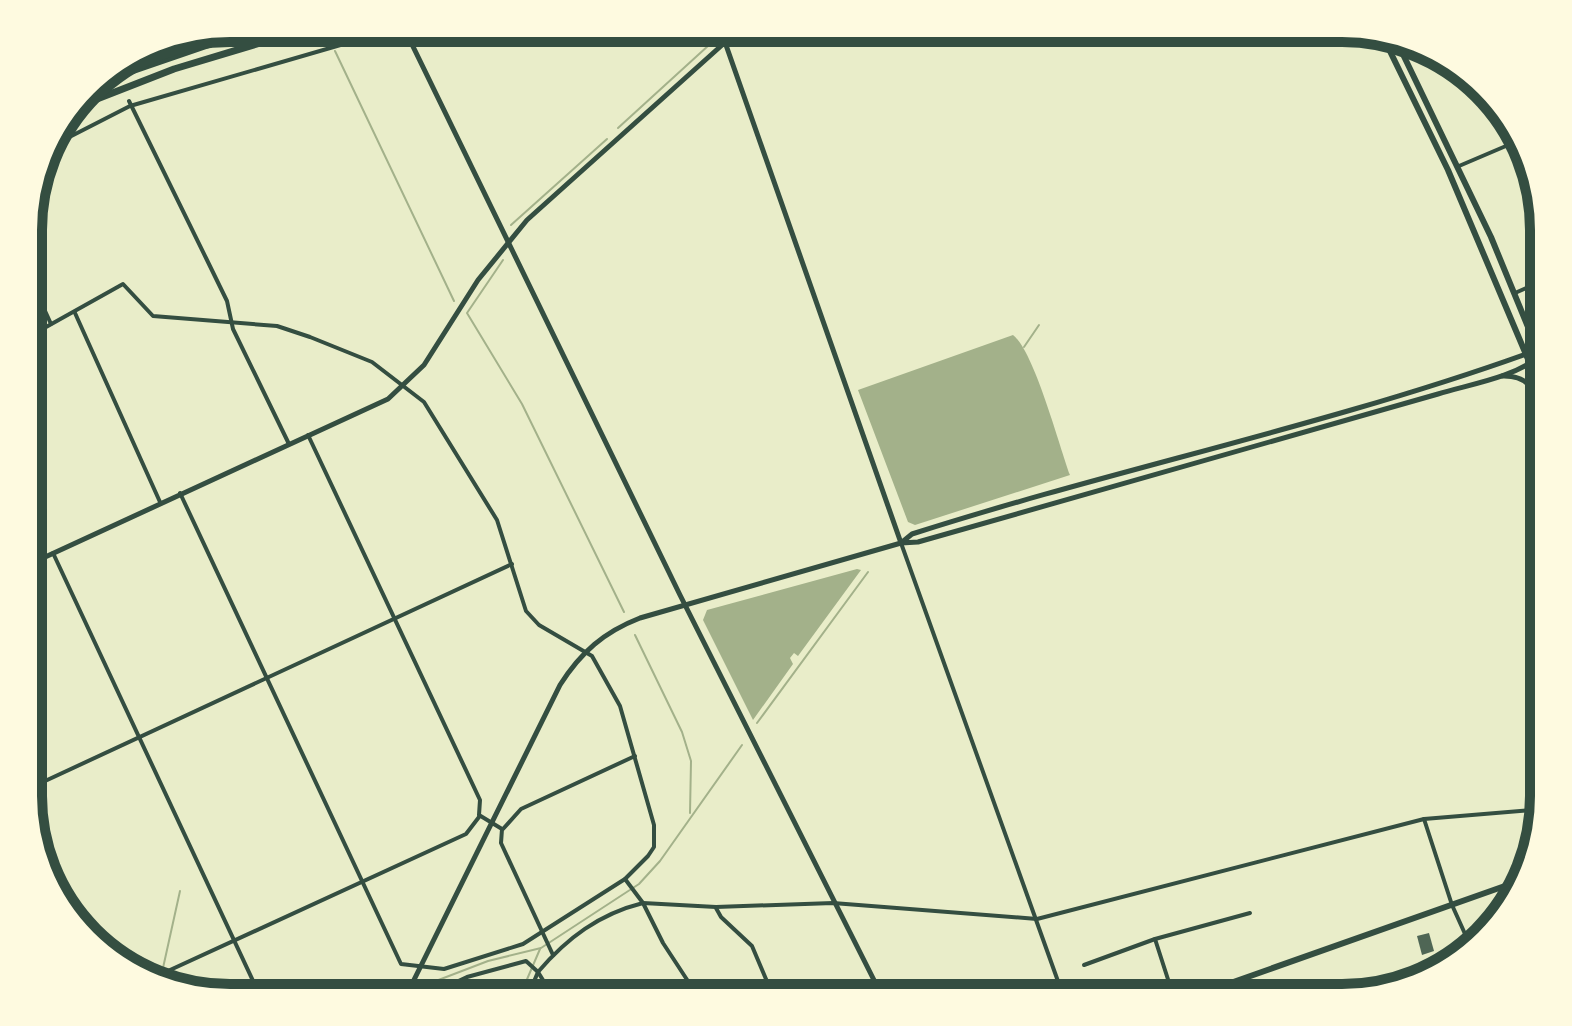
<svg xmlns="http://www.w3.org/2000/svg" width="1572" height="1026" font-family="'Playfair Display',serif">
<style>
.water{fill:#a3b18a}
.lines{fill:none;stroke-linecap:round;stroke-linejoin:round}
.stream{stroke:#a3b18a;stroke-width:2}
.building{fill:#4f6655}
.minor{stroke:#344e41;stroke-width:4}
.tertiary{stroke:#344e41;stroke-width:5}
.secondary{stroke:#344e41;stroke-width:6}
.primary{stroke:#344e41;stroke-width:6}
.motorway{stroke:#344e41;stroke-width:7}
.rim{fill:none;stroke:#344e41;stroke-width:10}
</style>
<rect width="100%" height="100%" fill="#e9edc9"/>
<g class="water">
<path d="M1013,335C1034,351 1059,445 1070,475L915,525L908,522L858,390Z"/>
<polygon points="857,569 861,570 798,656 794,653 790,658 793,664 753,720 703,620 707,610"/>
</g>
<g class="lines">
<g class="stream">
<polyline points="335,51 454,301"/>
<polyline points="618,128 709,45"/>
<polyline points="511,225 607,139"/>
<polyline points="503,260 467,313 522,404 624,612"/>
<polyline points="1024,347 1039,325"/>
<polyline points="635,635 682,732 691,761 690,813"/>
<polyline points="757,723 868,572"/>
<polyline points="161,977 180,891"/>
<polyline points="428,984 488,961 541,948 639,884 660,861 742,745"/>
<polyline points="519,998 540,949"/>
</g>
</g>
<polygon class="building" points="1429,933 1434,951 1422,955 1417,936"/>
<g class="lines">
<g class="minor">
<polyline points="129,101 206,258 227,301 233,329 288,442"/>
<polyline points="46,149 130,106 399,28"/>
<polyline points="1459,166 1520,140"/>
<polyline points="30,278 51,324"/>
<polyline points="1515,293 1544,280"/>
<polyline points="75,313 160,502"/>
<polyline points="30,336 123,284 153,316 277,326 310,337 372,362 424,402 497,520 526,611 539,625 592,656 620,706 654,825 654,847 648,856 625,879 523,944 444,969 401,964 180,493"/>
<polyline points="308,435 480,800 479,815 502,829 501,843 553,955"/>
<polyline points="901,543 1064,998"/>
<polyline points="30,544 37,560"/>
<polyline points="53,553 261,998"/>
<polyline points="30,788 512,564"/>
<polyline points="1424,819 1452,905 1470,945"/>
<polyline points="503,829 521,809 635,756"/>
<polyline points="35,838 71,914"/>
<polyline points="716,908 721,917 752,946 774,998"/>
<polyline points="1084,965 1155,939"/>
<polyline points="538,972 554,998"/>
<polyline points="157,976 466,834 479,817"/>
<path d="M422,998L467,977L526,961L538,972C567,938 599,914 643,903L625,879"/>
<polyline points="527,998 538,972"/>
<polyline points="699,998 663,943 643,903 716,907 833,903 1037,919 1424,819 1543,809"/>
<polyline points="1174,998 1155,939 1250,913"/>
</g>
<g class="tertiary">
<polyline points="404,28 680,595 883,998"/>
<path d="M1526,354L1540,356C1513,378 1471,384 1438,394L918,542L901,543L912,534C1115,469 1325,426 1526,354Z"/>
<path d="M1502,376C1530,375 1534,391 1544,414"/>
<polyline points="30,564 388,399 424,365 478,280 527,220 741,28"/>
<path d="M405,998L560,685C581,652 604,632 640,618L901,543L720,28"/>
</g>
<polyline class="secondary" points="1188,998 1519,881"/>
<g class="primary">
<polyline points="1385,41 1448,170 1544,397"/>
<polyline points="1399,46 1491,237 1544,366"/>
</g>
<g class="motorway">
<polyline points="91,85 257,28"/>
<polyline points="74,108 174,69 310,28"/>
</g>
</g>
<path d="M0 0H1572V1026H0ZM230 42H1342A188 188 0 0 1 1530 230V796A188 188 0 0 1 1342 984H230A188 188 0 0 1 42 796V230A188 188 0 0 1 230 42Z" fill="#fefae0" fill-rule="evenodd"/>
<path class="rim" d="M230 42H1342A188 188 0 0 1 1530 230V796A188 188 0 0 1 1342 984H230A188 188 0 0 1 42 796V230A188 188 0 0 1 230 42Z"/>
</svg>
